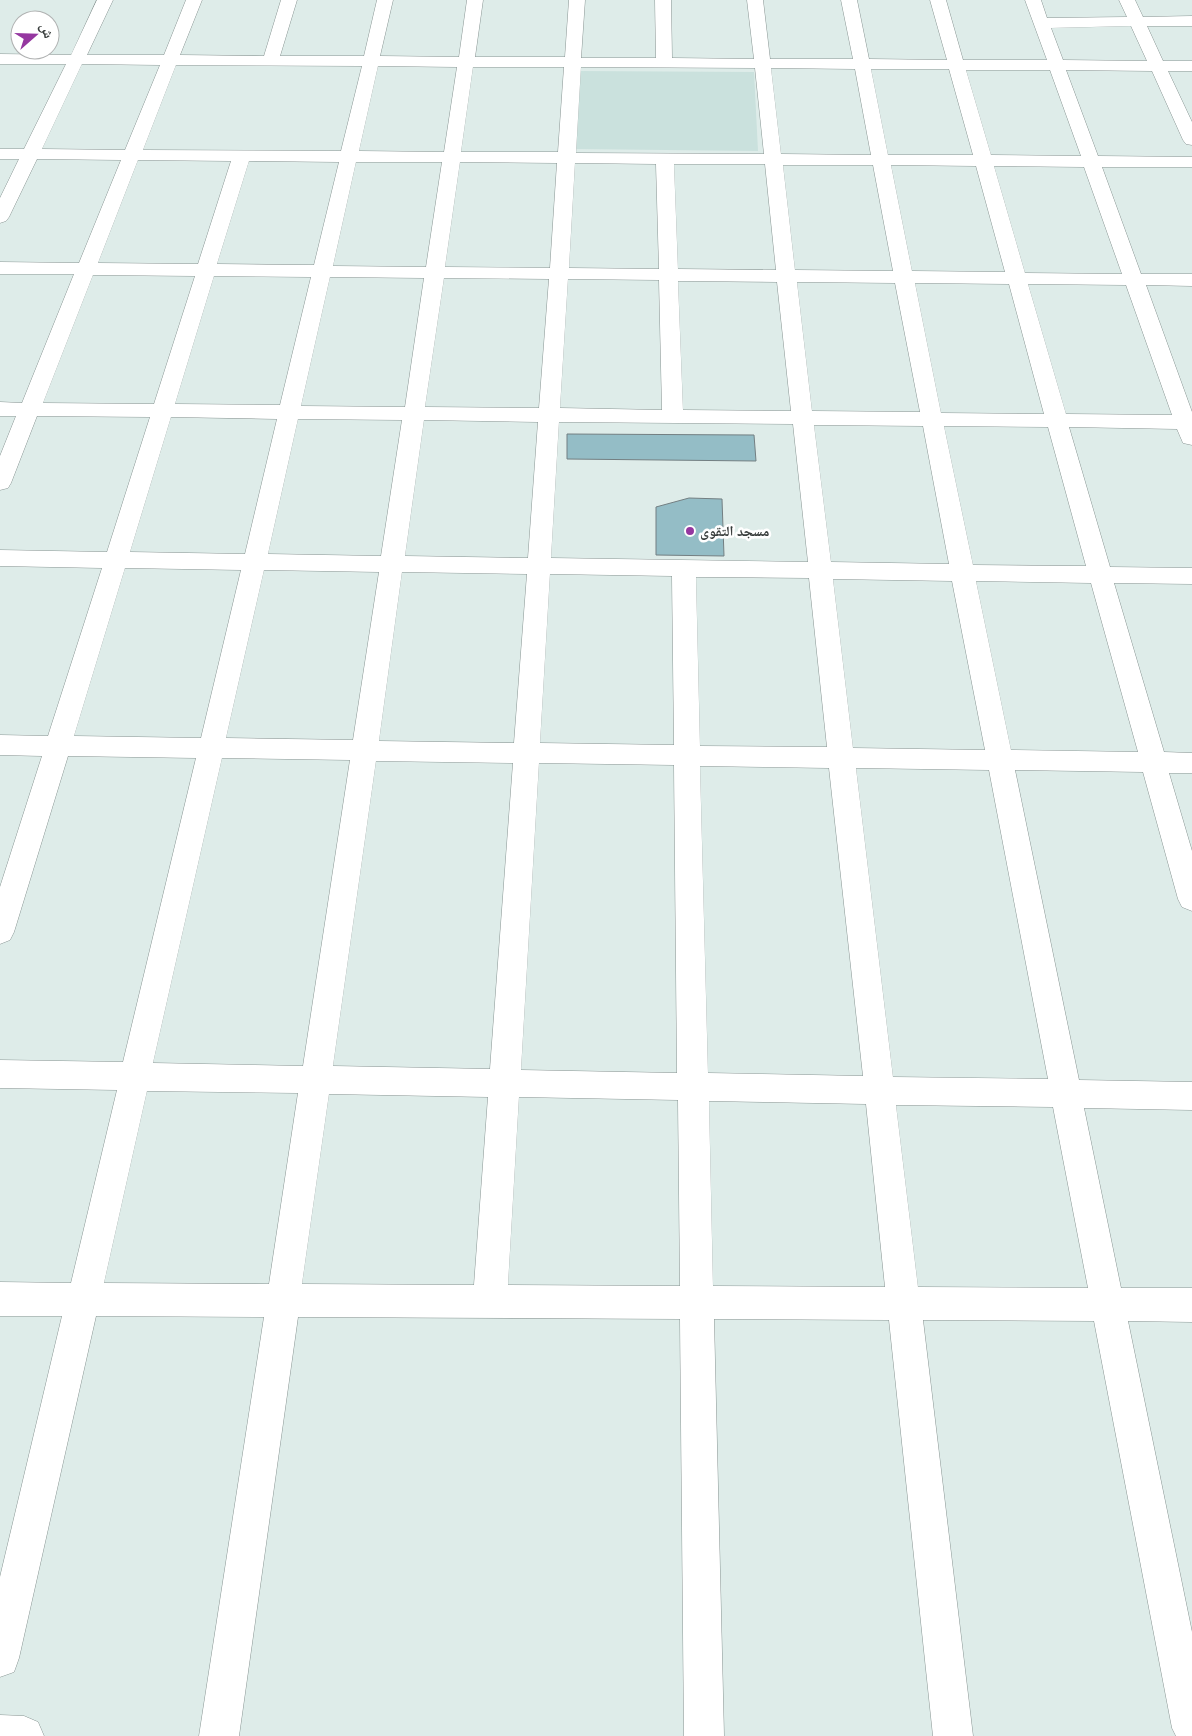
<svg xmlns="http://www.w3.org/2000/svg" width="1192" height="1736" font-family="Figtree,'Noto Naskh Arabic',sans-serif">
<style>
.built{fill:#cae1dd}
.building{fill:#94bdc6;stroke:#737f82}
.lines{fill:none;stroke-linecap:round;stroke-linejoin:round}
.minor-casing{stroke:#899593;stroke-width:1}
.minor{fill:#fff;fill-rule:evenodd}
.poi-dot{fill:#9537a0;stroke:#fff;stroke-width:2}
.labels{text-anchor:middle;stroke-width:5;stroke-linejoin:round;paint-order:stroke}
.poi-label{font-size:14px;font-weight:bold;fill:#383d3c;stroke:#fff;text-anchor:start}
</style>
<rect width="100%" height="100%" fill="#deece9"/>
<polygon class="built" points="576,71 754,72 758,151 573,149"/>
<g class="building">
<polygon points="567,434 754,435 756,461 567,459"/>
<polygon points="689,498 722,499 724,556 656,555 656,507"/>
</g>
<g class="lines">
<g class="minor-casing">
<g id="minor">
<path d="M97,0H113L87,55H164L186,0H202L180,55L264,56L281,0H297L280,56H364L377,0H393L380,56L459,57L467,0H483L475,57H565L569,0H585L581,58H656L655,0H671L672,58L754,59L747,0H763L770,59H853L841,0H857L869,59L947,60L930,0H946L963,60H1047L1025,0H1041L1047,18L1127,17L1119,0H1135L1143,17L1192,16V26H1147L1163,61H1192V71H1168L1192,122V145L1186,144L1183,140L1152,71L1066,70L1098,156L1192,157V167H1102L1141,274H1192V286L1146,285L1192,412V445L1183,443L1177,429L1069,427L1110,567L1192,568V584L1114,583L1164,752L1192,753V773H1169L1192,851V911L1182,907L1178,899L1143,772L1015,770L1079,1080L1192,1082V1110L1084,1108L1121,1288H1192V1322L1128,1321L1192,1632V1736H1176L1172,1728L1094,1321L923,1320L973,1736H933L889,1320L714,1319L724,1736H684L680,1319L298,1317L239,1736H199L264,1317L96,1316L19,1658L14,1672L0,1677V1577L62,1316H0V1282L71,1283L117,1090L0,1088V1060L123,1062L196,758L68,756L14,932L10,940L0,944V887L42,756L0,755V735L48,736L102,568L0,566V550L107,552L150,417L37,416L11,483L8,488L0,490V456L16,416H0V402L22,403L74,274H0V262L79,263L121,160L37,159L9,217L6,221L0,223V198L19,159H0V149H24L66,64H0V54L71,55ZM1131,26L1147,61L1063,60L1051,28ZM82,64L160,65L125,150L42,149ZM176,65L362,66L341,151L143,150ZM378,66L457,67L444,152L359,151ZM473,67H564L558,152H461ZM581,67L755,68L764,154L576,153ZM771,68L855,69L871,155L781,154ZM871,69H949L973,155H888ZM966,70H1050L1081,156L991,155ZM138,160L231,161L198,264L98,263ZM249,161L339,162L314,265L217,264ZM356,162H442L426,267L333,266ZM460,162L557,163L550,268L445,267ZM575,163L656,164L659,269L569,268ZM674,164H765L776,270L678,269ZM783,165H873L893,271L795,270ZM891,165L976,166L1005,272L912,271ZM994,166L1084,167L1122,274L1025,273ZM93,275L195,276L154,404L43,403ZM214,276L311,277L280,405L175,404ZM330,277L424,278L405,407L301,406ZM444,278L549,279L539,408L425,407ZM568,279L659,280L662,410L560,408ZM678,281L777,282L791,411L683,410ZM797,282L895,283L920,412L812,411ZM915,283L1009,284L1044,414L941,413ZM1028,284L1126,285L1172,415L1066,414ZM171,417L277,419L245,554L130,552ZM298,419L402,420L381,556L268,554ZM424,420L538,422L528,558L405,556ZM559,422L793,424L808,562L551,558ZM814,425L923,426L949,564L831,562ZM944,426L1048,427L1086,566L973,565ZM125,568L241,570L201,738L74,736ZM264,570L379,572L353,740L226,738ZM402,572L527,574L514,743L379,741ZM550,574L672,576L674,745L540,743ZM696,577L809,578L827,747L700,746ZM833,579L952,581L985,750L853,748ZM976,581L1091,583L1138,752L1011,750ZM222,758L350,760L303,1066L153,1063ZM376,761L513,763L490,1069L333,1066ZM539,763L674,765L677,1073L521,1070ZM700,766L829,768L863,1076L708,1073ZM856,768L989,770L1048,1079L893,1077ZM147,1091L298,1093L269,1284L104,1283ZM329,1094L488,1097L474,1285L302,1284ZM519,1097L678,1100L680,1286L508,1285ZM709,1101L866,1104L885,1287L713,1286ZM896,1105L1053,1107L1088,1288L918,1287Z"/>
<polygon points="0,1715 24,1716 38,1722 44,1736 0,1736"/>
</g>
</g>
<use href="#minor" class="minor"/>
</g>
<circle class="poi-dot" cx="690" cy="531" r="5"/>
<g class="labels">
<g class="poi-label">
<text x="700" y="536">مسجد التقوى</text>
</g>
</g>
<g transform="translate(35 35) rotate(70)"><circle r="24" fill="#ffffff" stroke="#afb1b1"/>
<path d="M0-4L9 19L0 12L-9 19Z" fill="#9537a0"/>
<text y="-8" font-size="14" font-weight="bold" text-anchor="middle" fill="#383d3c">ش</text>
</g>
</svg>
